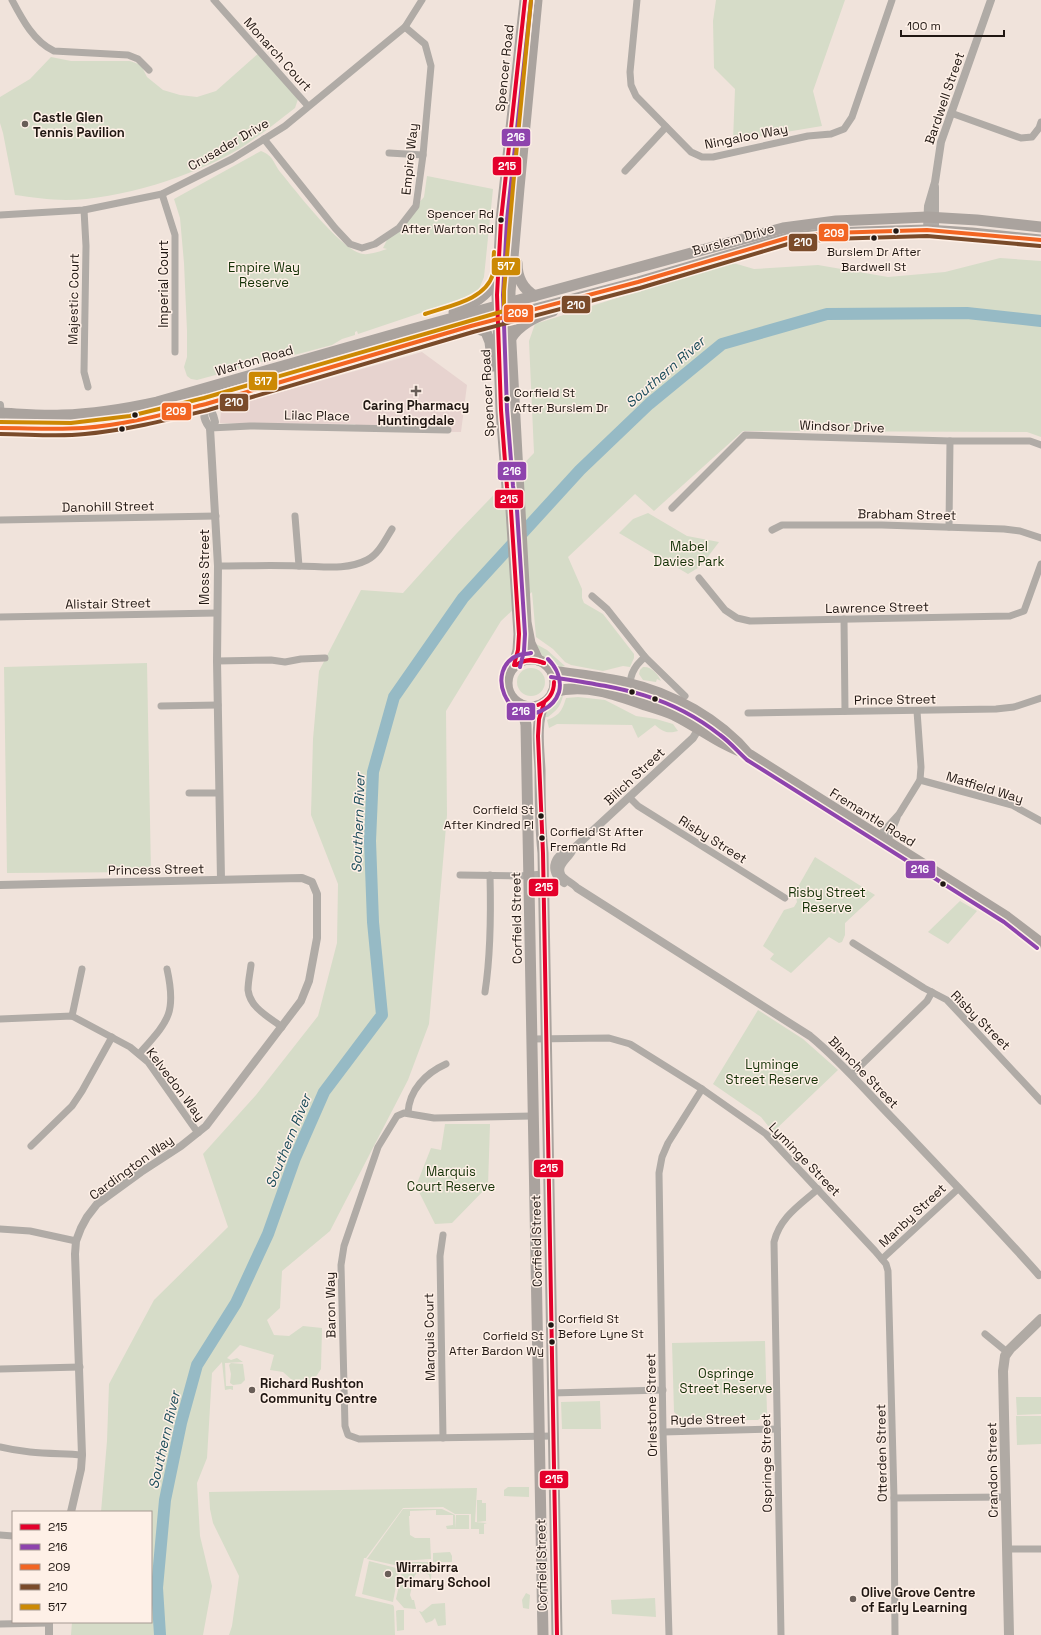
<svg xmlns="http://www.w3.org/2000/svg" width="1041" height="1635" font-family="'Space Grotesk',sans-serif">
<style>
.commercial{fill:#e7d3cf}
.green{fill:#d6dcc8}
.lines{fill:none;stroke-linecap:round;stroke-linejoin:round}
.river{stroke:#96bac5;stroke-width:12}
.minor{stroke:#b0aba6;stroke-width:7}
.tertiary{stroke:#b0aba6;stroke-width:8}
.secondary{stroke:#b0aaa4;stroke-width:10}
.primary{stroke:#aaa39e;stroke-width:11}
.bus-1-casing{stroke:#fef0e7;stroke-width:7}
.bus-2-casing{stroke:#fef0e7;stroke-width:7}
.bus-3-casing{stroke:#fef0e7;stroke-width:7}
.bus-4-casing{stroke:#fef0e7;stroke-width:7}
.bus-5-casing{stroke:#fef0e7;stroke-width:7}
.bus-1{stroke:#e4002b;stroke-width:4}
.bus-2{stroke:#8e44ad;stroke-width:4}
.bus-3{stroke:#f26522;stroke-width:4}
.bus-4{stroke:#7a4b2a;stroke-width:4}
.bus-5{stroke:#cc8904;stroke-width:4}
.poi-dot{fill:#695e58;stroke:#fef0e7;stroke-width:1.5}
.bus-dot{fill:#201712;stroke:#fef0e7;stroke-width:1.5}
.labels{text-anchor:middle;stroke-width:3;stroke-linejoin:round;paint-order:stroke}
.bus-label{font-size:12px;fill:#201712;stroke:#fef0e7;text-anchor:end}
.street-label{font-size:13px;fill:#201712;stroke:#fef0e7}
.poi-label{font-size:13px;font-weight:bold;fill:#201712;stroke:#fef0e7;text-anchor:start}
.park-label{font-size:13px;fill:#143106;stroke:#fef0e7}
.water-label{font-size:14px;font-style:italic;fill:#1c4d5b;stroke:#fef0e7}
.line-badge{stroke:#fef0e7;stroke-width:1.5}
.badge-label{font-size:11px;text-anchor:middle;font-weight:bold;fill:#fff}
</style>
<rect width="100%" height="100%" fill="#f0e3db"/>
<polygon class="commercial" points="422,352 467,385 461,432 361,431 355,424 220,423 221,409"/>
<g class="green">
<polygon points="716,0 845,0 813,91 822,126 733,141 735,89 714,68 713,21"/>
<path d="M260,52L298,99L295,108C277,122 258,137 239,149C194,176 118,200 66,200C49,200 31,197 15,195L3,133L0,123V97L30,79L51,57L71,61H130L141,65L147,77L163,90L180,95L197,97L216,91Z"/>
<path d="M261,151C274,156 273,163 281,173C296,191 342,251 363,254C369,255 381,251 387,249L383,248L388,238L424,197L427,176L493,189L484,277L477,294L358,334L357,331L355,332V335L342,339L332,345L272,361L261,362L259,360L254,361L256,364L197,380L191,379L187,376L184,367L187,357V331L184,263L180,218L174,199Z"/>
<polygon points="1000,258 1041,261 1041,437 1027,432 743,431 654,511 635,494 568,557 582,589 582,598 584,603 603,614 634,654 634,658 630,667 623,666 603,671 571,665 565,662 553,649 536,637 532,592 501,621 446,711 447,815 429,1024 408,1080 330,1231 282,1271 280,1308 267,1320 274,1335 289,1336 303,1326 322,1328 321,1369 311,1384 300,1387 283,1372 270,1370 274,1355 240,1345 227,1358 231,1360 237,1358 243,1362 225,1363 226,1386 233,1386 233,1390 230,1389 225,1390 222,1362 212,1373 207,1458 197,1483 200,1536 212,1586 203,1635 71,1635 72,1622 151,1622 151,1512 101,1512 107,1441 109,1384 154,1300 228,1227 203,1154 256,1095 318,1016 337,943 338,884 311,815 313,739 319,671 361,590 403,593 457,533 534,453 529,341 535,324 730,262 754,269 818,265 888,277 945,272"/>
<polygon points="648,513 687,536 719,542 701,566 688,574 619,533 633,519"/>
<polygon points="536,644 547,650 565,666 561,667 543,657"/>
<polygon points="147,663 151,872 7,873 4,667"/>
<path d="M643,667C651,666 658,674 661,681L657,679L656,682L643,680L639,674L640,670Z"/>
<circle cx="531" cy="682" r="14"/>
<path d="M563,696C560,707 557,710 548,717H545C548,706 550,698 563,696Z"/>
<path d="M578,697L605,700L636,716L656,719L673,724L678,731C668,734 663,732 655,725L638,738L632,725L557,724L549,728L547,720C560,715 562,711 566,698Z"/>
<polygon points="815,857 875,895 845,923 845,935 842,942 839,943 829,937 791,973 770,959 774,954 763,946 784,910 794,907 797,902 795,892"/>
<polygon points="960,901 977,911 948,944 928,932"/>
<polygon points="758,1010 803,1039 838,1070 773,1132 761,1117 713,1084"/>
<polygon points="445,1124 490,1124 488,1186 452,1223 435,1224 416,1186 431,1148 441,1150"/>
<polygon points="765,1341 767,1413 758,1420 682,1420 674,1412 672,1343"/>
<polygon points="231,1363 243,1364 245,1380 241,1384 233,1385 230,1383 231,1374 229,1365"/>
<polygon points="1016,1397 1041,1397 1041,1414 1017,1415"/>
<polygon points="600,1401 601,1429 562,1429 561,1402"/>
<polygon points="1016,1416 1041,1416 1041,1444 1017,1445"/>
<polygon points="508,1487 529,1487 529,1497 504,1496 504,1490"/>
<polygon points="477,1488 475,1522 487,1523 484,1524 484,1534 479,1534 479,1529 471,1529 471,1514 455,1514 443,1507 403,1508 366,1558 364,1558 355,1596 393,1605 394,1607 395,1635 229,1635 232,1626 239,1576 213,1523 210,1509 209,1492"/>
<polygon points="477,1500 482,1500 482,1503 486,1503 486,1521 477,1522"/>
<polygon points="403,1509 442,1509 455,1515 456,1529 447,1529 446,1526 453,1525 453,1515 436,1515 436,1510 410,1511 410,1516 409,1516 410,1535 415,1538 430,1538 431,1559 400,1561 399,1566 367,1559"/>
<rect x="456" y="1515" width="13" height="14"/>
<polygon points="450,1552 452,1556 452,1562 433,1562 433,1553"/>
<polygon points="369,1561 400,1569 395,1586 396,1586 393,1602 362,1594"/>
<polygon points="401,1562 429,1562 432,1565 431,1579 430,1579 429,1575 423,1572 416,1574 414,1577 410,1595 412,1600 414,1600 416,1609 404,1608 396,1599 403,1567 400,1566"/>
<polygon points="526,1593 530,1595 529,1609 523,1608 522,1600"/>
<polygon points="655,1598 656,1617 612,1614 611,1600"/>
<polygon points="445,1603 446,1625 438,1626 435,1618 432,1621 426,1623 419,1611 422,1612 432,1604"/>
<polygon points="398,1610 404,1610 404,1630 397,1631 396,1611"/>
</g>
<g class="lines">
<polyline class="river" points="160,1635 157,1588 165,1500 181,1423 197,1365 236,1303 268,1234 295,1158 324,1092 382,1015 373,922 370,841 373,772 394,697 463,598 580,470 649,404 722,344 827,314 967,313 1041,321"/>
<g class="minor">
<path d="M12,0C22,19 34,42 54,51L128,55L138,59L149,70"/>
<polyline points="214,0 308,106"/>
<polyline points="637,0 630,72 631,85 636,96 691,152 702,157 713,157 808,136 831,134 844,129 852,117 892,0"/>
<polyline points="951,113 1021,138 1032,137 1039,128 1041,122"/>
<polyline points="264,139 335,228 350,244 362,248 375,244 399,228 416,206 423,155 431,66 425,44 405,27"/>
<polyline points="389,153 423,155"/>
<polyline points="625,171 666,127"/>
<polyline points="162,194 175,235 175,352"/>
<polyline points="84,210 86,246 84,372 88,387"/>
<polyline points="0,215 84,210 162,194 232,159 285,126 359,65 405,27 422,0"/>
<polyline points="210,428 250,426 448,430"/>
<polyline points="672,508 745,435 950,441 1030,441 1041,445"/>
<polyline points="295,516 299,566"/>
<polyline points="0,520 216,516"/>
<polyline points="949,527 950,441"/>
<polyline points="772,530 782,525 882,525 1004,529 1020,531 1041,538"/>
<path d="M218,566C244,566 271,565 298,566C321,566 345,571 367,560C379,554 385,540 392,529"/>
<polyline points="699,578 725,610 737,618 750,621 1010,616 1024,611 1041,564"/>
<polyline points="592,596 607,609 645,657 685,696"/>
<polyline points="0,617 217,613"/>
<polyline points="844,619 845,711"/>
<path d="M645,657C634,666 628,677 631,691L662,703L670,711"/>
<polyline points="217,661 271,660 285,662 301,659 325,658"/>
<polyline points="612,693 629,683"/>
<polyline points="161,706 218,705"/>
<polyline points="748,713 996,709 1014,707 1041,698"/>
<polyline points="920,780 1012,805 1041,821"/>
<polyline points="189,793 219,793"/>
<polyline points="629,797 638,806 785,898"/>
<polyline points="879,836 899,814 920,780 921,767 917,711"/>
<polyline points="887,842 897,818"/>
<polyline points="460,875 520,876 543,874"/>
<polyline points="853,943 924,988 947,1000 1041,1101"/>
<path d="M251,965C250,973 248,982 248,990C250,1008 269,1017 282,1027"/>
<path d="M485,992C491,953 491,914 490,875"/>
<polyline points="72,1016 82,969"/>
<polyline points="0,1019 72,1016 130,1047 148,1062 198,1133"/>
<polyline points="532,1039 609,1038 630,1044 702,1089 766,1134 875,1251 886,1264 888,1271 894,1498 895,1635"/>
<path d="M139,1054C168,1021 177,1014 167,969"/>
<polyline points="852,1074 927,1001 932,992"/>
<path d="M408,1113C409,1090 426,1073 446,1064"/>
<polyline points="532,1116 434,1118 404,1113 397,1116 378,1147 344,1246 341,1265 345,1426 348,1435 359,1439 553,1436"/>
<polyline points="31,1146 72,1106 82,1091 112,1037"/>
<polyline points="0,1229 30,1231 76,1241"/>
<polyline points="443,1235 440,1256 443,1438"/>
<polyline points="882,1259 959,1188"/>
<polyline points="985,1334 1007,1352"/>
<polyline points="0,1369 80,1367"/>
<polyline points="552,1393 663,1390"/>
<polyline points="663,1432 777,1429"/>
<path d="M0,1447C28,1454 53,1453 82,1455"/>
<polyline points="894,1498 1006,1497"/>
<polyline points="0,1535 13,1536"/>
<polyline points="1008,1549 1041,1549"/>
<polyline points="0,1624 49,1623"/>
<polyline points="669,1635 663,1432 659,1173 662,1157 668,1143 702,1089"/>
<path d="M781,1635L774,1242C780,1217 800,1205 818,1189"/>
</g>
<g class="tertiary">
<polyline points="935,187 935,231"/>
<polyline points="927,230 928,206 935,182 941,142 991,0"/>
<path d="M219,386C206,397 198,414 210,428L218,566L217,661L221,879"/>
<path d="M188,394C204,402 211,404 215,422L210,428"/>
<polyline points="0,405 2,428"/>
<path d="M706,717L693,738L573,849C570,858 555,865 562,876C566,881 573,883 577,888L810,1036C843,1063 870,1096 900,1126C946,1175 994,1224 1039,1275"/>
<path d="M564,883C546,871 555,852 573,849"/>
<polyline points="0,885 302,878 312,882 317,894 317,938 309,981 301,1001 206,1126 181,1146 141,1172 97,1204 87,1217 81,1228 76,1241 75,1254 82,1455 81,1469 71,1512"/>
<polyline points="49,1622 49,1635"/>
</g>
<polyline class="secondary" points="1009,1635 1003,1371 1005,1356 1010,1349 1041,1319"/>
<g class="primary">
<polyline points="537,0 519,188 510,292 510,325 526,622 530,643 538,660"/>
<path d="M517,263C517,277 523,289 535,296"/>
<path d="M454,312C471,306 487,295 497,280"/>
<polyline points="471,326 486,332 490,342 493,366"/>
<path d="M511,338C520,324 537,316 553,311"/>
<path d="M0,413C21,414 41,416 62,415C94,414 125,409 157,402L409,330L783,228L836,221L927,217L977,220L1041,227"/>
<path d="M0,428C31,428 64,431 95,427C133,423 170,413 206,404L471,326L638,282L787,238L830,233L927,230L972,233L1041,240"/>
<circle cx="531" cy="683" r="24"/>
<polyline points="514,665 518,650 519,634 511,510 507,487 501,410 497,295 501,220 525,0"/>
<path d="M552,671C577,675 602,677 627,683C672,693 720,720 749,755"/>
<path d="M553,692C585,683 615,694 645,705C655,708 665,711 674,715C700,728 722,746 750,755L1007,917L1041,943"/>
<path d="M544,703C535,723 539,748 540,770C540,797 540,825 543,853L557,1635"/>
<polyline points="521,705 523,710 526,725 543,1635"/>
</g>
<g class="bus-1-casing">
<g id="bus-1">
<polyline points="514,665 518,650 519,634 511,510 507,487 501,410 497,295 501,220 525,0"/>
<path d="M516,665C526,658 533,659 544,663"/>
<path d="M516,665C526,659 533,660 544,663"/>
<polyline points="544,703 539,719 538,736 543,853 557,1635"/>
<path d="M538,705C548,701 554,693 554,682"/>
</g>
</g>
<g class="bus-2-casing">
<g id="bus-2">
<path d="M531,653C528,654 523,654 519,655C483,668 508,729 543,710C551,706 556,701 559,692C562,680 557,668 548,659"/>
<polyline points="520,667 524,651 525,634 517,510 513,486 507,410 503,295 507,220 531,1"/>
<path d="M551,677C615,687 667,693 720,735C730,742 738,752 747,760L1004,922L1037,948"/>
</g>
</g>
<g class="bus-3-casing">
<path id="bus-3" d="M0,428C28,428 55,430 83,428C125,425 165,414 206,404L471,326L638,282L787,238L830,233L927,230L1041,240"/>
</g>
<g class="bus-4-casing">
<path id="bus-4" d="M0,434C28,434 57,437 85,434C127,430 167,420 208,410L473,332L640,288L788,244L830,239L927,236L1040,246"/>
</g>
<g class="bus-5-casing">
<g id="bus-5">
<path d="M425,314C447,306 485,301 493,274C495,268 493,260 494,252"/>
<polyline points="0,422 71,423 130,416 204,398 504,311 504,291 513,187 531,0"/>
</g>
</g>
<use href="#bus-1" class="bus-1"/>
<use href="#bus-2" class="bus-2"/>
<use href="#bus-3" class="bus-3"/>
<use href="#bus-4" class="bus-4"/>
<use href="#bus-5" class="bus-5"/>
</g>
<g class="poi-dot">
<circle cx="25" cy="124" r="4"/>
<path d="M414 385h4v4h4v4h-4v4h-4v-4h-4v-4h4z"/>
<circle cx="252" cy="1390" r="4"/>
<circle cx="388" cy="1574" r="4"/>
<circle cx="853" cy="1599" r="4"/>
</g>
<g class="bus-dot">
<circle cx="501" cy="220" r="3.5"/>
<circle cx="896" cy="231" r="3.5"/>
<circle cx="874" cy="238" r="3.5"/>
<circle cx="507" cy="399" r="3.5"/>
<circle cx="135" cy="415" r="3.5"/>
<circle cx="122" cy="429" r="3.5"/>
<circle cx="632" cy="692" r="3.5"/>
<circle cx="655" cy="699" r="3.5"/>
<circle cx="541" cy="816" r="3.5"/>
<circle cx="542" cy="838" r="3.5"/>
<circle cx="943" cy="884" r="3.5"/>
<circle cx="551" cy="1325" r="3.5"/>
<circle cx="552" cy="1342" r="3.5"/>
</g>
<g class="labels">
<g class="bus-label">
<text x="494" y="218">Spencer Rd<tspan x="494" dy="15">After Warton Rd</tspan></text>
<text x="874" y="256" text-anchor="middle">Burslem Dr After<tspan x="874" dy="15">Bardwell St</tspan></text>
<text x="514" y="397" text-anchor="start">Corfield St<tspan x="514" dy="15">After Burslem Dr</tspan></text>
<text x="534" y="814">Corfield St<tspan x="534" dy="15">After Kindred Pl</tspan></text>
<text x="550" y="836" text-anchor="start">Corfield St After<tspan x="550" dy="15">Fremantle Rd</tspan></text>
<text x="558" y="1323" text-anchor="start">Corfield St<tspan x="558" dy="15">Before Lyne St</tspan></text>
<text x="544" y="1340">Corfield St<tspan x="544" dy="15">After Bardon Wy</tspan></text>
</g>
<g class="street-label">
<text transform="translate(278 54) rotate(48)" y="5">Monarch Court</text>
<text transform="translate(504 68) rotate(-84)" y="5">Spencer Road</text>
<text transform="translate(944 98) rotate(-71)" y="5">Bardwell Street</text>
<text transform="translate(746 136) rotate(-11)" y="5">Ningaloo Way</text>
<text transform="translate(228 144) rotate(-30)" y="5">Crusader Drive</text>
<text transform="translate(409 159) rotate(-84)" y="5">Empire Way</text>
<text transform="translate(733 239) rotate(-16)" y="5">Burslem Drive</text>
<text transform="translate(163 284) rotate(-90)" y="5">Imperial Court</text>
<text transform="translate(73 299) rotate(-89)" y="5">Majestic Court</text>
<text transform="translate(254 360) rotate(-16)" y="5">Warton Road</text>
<text transform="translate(487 393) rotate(-93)" y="5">Spencer Road</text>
<text transform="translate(317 415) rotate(1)" y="5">Lilac Place</text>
<text transform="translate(842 426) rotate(2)" y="5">Windsor Drive</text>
<text transform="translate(108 506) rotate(-1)" y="5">Danohill Street</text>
<text transform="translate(907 514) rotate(1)" y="5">Brabham Street</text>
<text transform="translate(204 567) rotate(-90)" y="5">Moss Street</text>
<text transform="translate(108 603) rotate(-1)" y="5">Alistair Street</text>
<text transform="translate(877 607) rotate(-1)" y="5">Lawrence Street</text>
<text transform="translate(895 699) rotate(-1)" y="5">Prince Street</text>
<text transform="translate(634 776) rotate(-43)" y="5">Bilich Street</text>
<text transform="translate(985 787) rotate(17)" y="5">Matfield Way</text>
<text transform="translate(873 817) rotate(32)" y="5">Fremantle Road</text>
<text transform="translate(713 839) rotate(32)" y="5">Risby Street</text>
<text transform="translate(156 869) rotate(-1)" y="5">Princess Street</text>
<text transform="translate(516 918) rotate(-91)" y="5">Corfield Street</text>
<text transform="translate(981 1020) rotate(45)" y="5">Risby Street</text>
<text transform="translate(864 1072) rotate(46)" y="5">Blanche Street</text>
<text transform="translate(176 1084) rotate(53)" y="5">Kelvedon Way</text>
<text transform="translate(805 1159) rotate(46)" y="5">Lyminge Street</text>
<text transform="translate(131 1167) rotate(-36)" y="5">Cardington Way</text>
<text transform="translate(912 1215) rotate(-43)" y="5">Manby Street</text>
<text transform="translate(536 1241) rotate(-91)" y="5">Corfield Street</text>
<text transform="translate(330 1305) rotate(-91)" y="5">Baron Way</text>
<text transform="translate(429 1337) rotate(-91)" y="5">Marquis Court</text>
<text transform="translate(651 1405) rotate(-91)" y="5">Orlestone Street</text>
<text transform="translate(708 1419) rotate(-1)" y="5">Ryde Street</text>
<text transform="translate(881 1453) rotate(-91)" y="5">Otterden Street</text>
<text transform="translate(766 1463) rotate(-91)" y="5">Ospringe Street</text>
<text transform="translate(992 1470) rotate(-91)" y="5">Crandon Street</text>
<text transform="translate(541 1565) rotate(-91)" y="5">Corfield Street</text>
</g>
<g class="poi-label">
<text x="33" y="122">Castle Glen<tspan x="33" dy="15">Tennis Pavilion</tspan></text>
<text x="416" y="410" text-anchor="middle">Caring Pharmacy<tspan x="416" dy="15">Huntingdale</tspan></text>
<text x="260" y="1388">Richard Rushton<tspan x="260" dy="15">Community Centre</tspan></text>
<text x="396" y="1572">Wirrabirra<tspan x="396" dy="15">Primary School</tspan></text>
<text x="861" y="1597">Olive Grove Centre<tspan x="861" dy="15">of Early Learning</tspan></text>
</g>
<g class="park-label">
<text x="264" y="272">Empire Way<tspan x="264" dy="15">Reserve</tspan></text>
<text x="689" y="551">Mabel<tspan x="689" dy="15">Davies Park</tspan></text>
<text x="827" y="897">Risby Street<tspan x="827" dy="15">Reserve</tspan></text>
<text x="772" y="1069">Lyminge<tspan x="772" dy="15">Street Reserve</tspan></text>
<text x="451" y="1176">Marquis<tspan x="451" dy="15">Court Reserve</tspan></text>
<text x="726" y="1378">Ospringe<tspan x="726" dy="15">Street Reserve</tspan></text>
</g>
<g class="water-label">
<text transform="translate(665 372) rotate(-41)" y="5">Southern River</text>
<text transform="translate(358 823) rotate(-88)" y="5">Southern River</text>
<text transform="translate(288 1141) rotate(-68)" y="5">Southern River</text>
<text transform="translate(164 1440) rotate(-77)" y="5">Southern River</text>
</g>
</g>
<g class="line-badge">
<rect x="501" y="128" width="30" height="19" rx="4" fill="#8e44ad"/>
<rect x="492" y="156" width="30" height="20" rx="4" fill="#e4002b"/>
<rect x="818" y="223" width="31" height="19" rx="4" fill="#f26522"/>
<rect x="788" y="233" width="30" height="19" rx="4" fill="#7a4b2a"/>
<rect x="491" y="257" width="30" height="19" rx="4" fill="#cc8904"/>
<rect x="561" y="295" width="30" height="19" rx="4" fill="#7a4b2a"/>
<rect x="503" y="304" width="31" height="19" rx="4" fill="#f26522"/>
<rect x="248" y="371" width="30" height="20" rx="4" fill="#cc8904"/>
<rect x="219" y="393" width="30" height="19" rx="4" fill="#7a4b2a"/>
<rect x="161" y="402" width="31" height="19" rx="4" fill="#f26522"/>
<rect x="497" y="461" width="30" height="20" rx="4" fill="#8e44ad"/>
<rect x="494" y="489" width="30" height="20" rx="4" fill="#e4002b"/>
<rect x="506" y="702" width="30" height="19" rx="4" fill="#8e44ad"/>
<rect x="905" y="860" width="31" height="19" rx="4" fill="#8e44ad"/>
<rect x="528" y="878" width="31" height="19" rx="4" fill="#e4002b"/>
<rect x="533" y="1159" width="31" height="19" rx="4" fill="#e4002b"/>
<rect x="539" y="1470" width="30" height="19" rx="4" fill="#e4002b"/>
</g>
<g class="badge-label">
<text x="516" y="141">216</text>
<text x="507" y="170">215</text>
<text x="834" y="237">209</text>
<text x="803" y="246">210</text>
<text x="506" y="270">517</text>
<text x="576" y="309">210</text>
<text x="518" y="317">209</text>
<text x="263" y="385">517</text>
<text x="234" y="406">210</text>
<text x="176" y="415">209</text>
<text x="512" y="475">216</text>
<text x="509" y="503">215</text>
<text x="521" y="715">216</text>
<text x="920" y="873">216</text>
<text x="544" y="891">215</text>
<text x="549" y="1172">215</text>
<text x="554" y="1483">215</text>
</g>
<rect x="12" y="1511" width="140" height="112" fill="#fef0e7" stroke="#a59992"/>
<rect x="20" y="1524" width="20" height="6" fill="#e4002b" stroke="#a59992"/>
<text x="48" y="1531" font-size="12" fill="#201712">215</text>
<rect x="20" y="1544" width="20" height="6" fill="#8e44ad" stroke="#a59992"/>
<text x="48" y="1551" font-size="12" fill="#201712">216</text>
<rect x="20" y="1564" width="20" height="6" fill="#f26522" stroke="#a59992"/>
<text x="48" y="1571" font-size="12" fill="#201712">209</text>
<rect x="20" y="1584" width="20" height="6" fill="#7a4b2a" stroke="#a59992"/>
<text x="48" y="1591" font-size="12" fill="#201712">210</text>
<rect x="20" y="1604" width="20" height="6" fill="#cc8904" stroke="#a59992"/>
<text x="48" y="1611" font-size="12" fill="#201712">517</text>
<path d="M901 30v6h103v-6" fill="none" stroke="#201712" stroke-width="2"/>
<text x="907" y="30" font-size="12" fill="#201712" stroke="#fef0e7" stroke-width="3" paint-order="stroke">100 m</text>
</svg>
